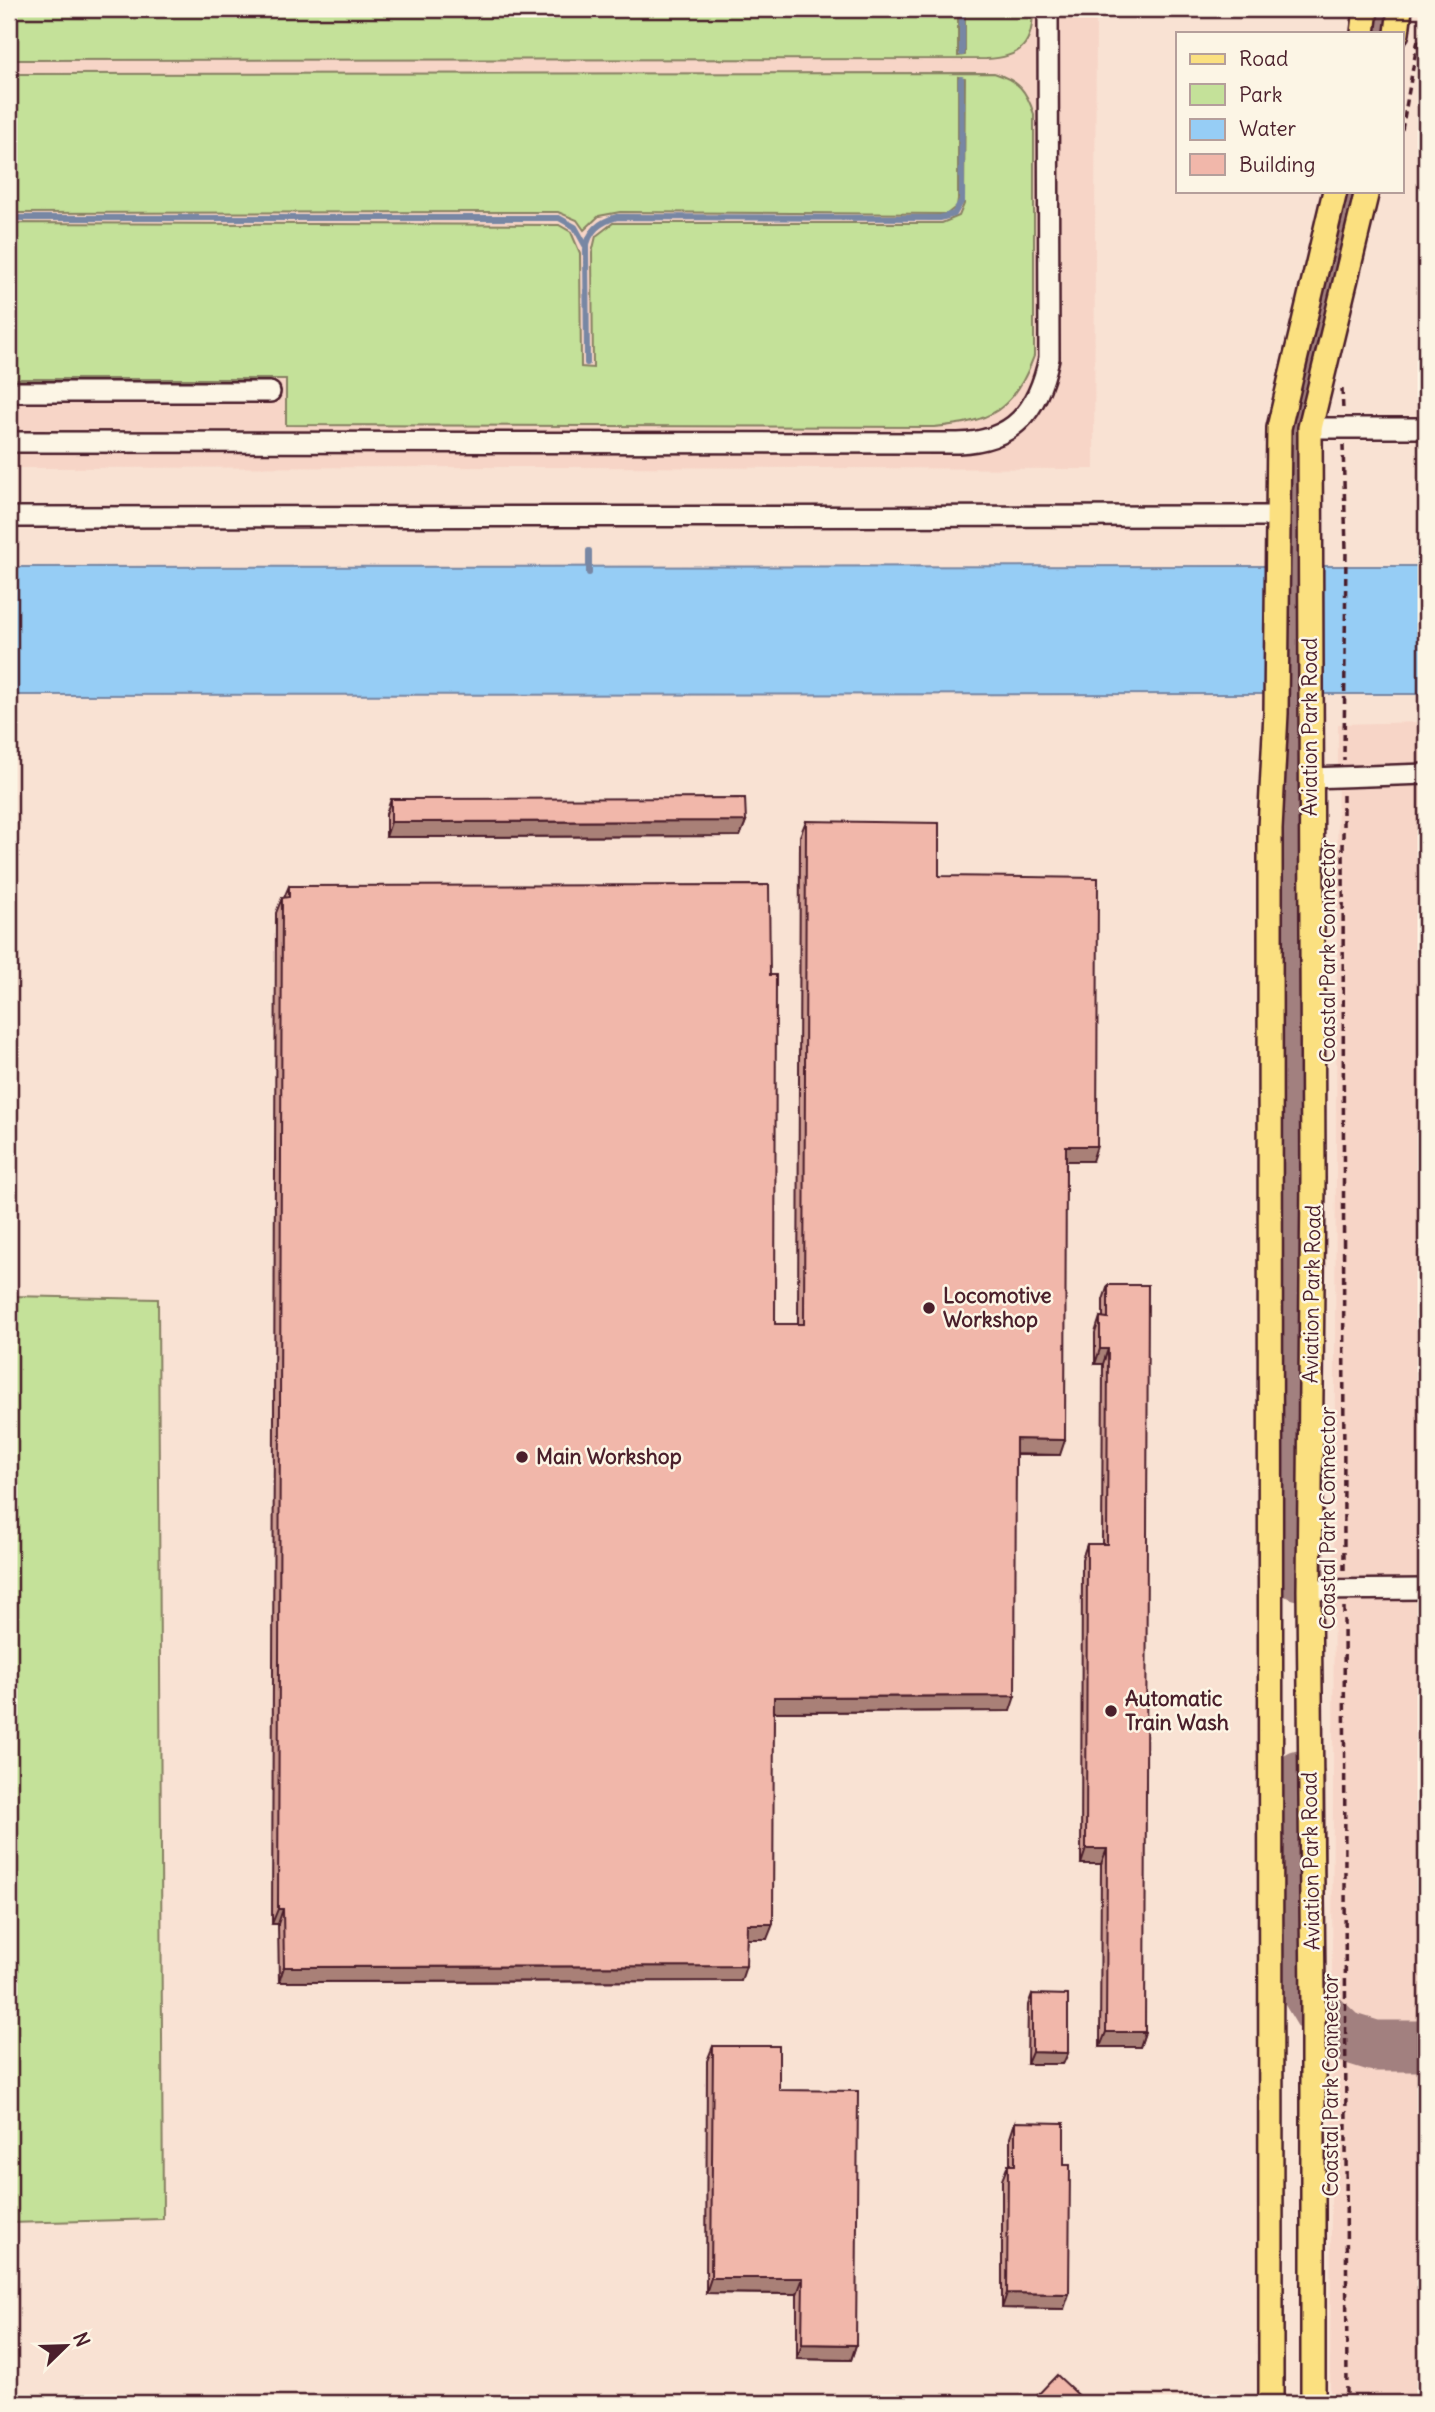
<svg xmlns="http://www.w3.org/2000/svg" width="1435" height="2412" font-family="Delius,sans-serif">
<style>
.built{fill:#f7d5c7}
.green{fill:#c4e199;stroke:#878062;stroke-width:2}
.water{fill:#96cdf5;stroke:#7887a4;stroke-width:2}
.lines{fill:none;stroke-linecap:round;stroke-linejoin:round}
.stream{stroke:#7887a4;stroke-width:6}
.taxiway{stroke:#a2807f;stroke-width:51}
.minor-casing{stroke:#4a1f2b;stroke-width:24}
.major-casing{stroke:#4a1f2b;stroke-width:28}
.path{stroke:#4a1f2b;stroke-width:3.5;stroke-dasharray:7 5;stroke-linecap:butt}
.minor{stroke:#fcf5e5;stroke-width:19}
.major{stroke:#fbe080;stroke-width:23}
.wall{fill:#cf9d92;stroke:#4a1f2b;stroke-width:2}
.shaded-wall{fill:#a98077;stroke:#4a1f2b;stroke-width:2}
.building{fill:#f1b7aa;stroke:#4a1f2b;stroke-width:2}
.poi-dot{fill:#4a1f2b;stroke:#fcf5e5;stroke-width:2.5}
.labels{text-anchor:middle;stroke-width:5;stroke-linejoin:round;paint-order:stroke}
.street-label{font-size:21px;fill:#4a1f2b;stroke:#fcf5e5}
.poi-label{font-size:21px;font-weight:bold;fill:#4a1f2b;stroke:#fcf5e5;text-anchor:start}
</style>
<rect width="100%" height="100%" fill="#f9e2d3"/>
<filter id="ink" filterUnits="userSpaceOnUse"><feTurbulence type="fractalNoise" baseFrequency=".0143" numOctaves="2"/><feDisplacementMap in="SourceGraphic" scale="14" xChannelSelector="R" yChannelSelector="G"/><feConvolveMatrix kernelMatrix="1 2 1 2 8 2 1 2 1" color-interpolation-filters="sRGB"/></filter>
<g filter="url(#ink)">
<g class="built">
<polygon points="9,9 1096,9 1094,469 567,467 9,468"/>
<polygon points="1426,722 1426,2403 1330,2403 1338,724"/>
</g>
<g class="green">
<path d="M9,9H958V56L965,55V9H1033C1033,43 1022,58 986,59L9,60Z"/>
<path d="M994,73C1019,81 1026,90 1034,114V356C1014,411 990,422 934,427L286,425V379H9V223L559,225L571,232L580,253L581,367L593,368L592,253L596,236L613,223H942L959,216L964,204L965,78L958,77V199L957,206L947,214L620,212L599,216L584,230L577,220L558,212L9,213V74Z"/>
<polygon points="9,1296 158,1299 163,2219 9,2223"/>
</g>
<polygon class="water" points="1426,566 1426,694 9,695 9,567"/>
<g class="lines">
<g class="stream">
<polyline points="962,9 962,53"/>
<polyline points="9,218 559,218 575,227 585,245"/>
<path d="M587,363L586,249C589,231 599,222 617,217L940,218L954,214L962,200L961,79"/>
<polyline points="589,551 589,573"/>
</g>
<g class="taxiway">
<polyline points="1380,33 1383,9"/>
<polyline points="1299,1575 1295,717 1296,425 1351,191"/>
<polyline points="1300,1776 1301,1982 1320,2014 1343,2036 1375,2046 1426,2046"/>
</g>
<g class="minor-casing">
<g id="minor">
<polyline points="9,392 270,392"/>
<polyline points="1310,428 1426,428"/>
<path d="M9,442L958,443C1014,441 1038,411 1049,358L1048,9"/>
<polyline points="9,517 1277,516"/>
<polyline points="1310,778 1426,774"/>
<polyline points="1309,1590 1426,1589"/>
</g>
</g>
<g class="major-casing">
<g id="major">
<polyline points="1363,33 1366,9"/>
<polyline points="1397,33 1400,9"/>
<polyline points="1271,2403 1270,829 1276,713 1279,428 1335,191"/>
<polyline points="1313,2403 1313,2002 1309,1590 1313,1178 1310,428 1367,191"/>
</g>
</g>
<g class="path">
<polyline points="1402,130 1418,39"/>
<polyline points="1342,389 1343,410"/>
<polyline points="1343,445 1346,550 1344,760"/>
<polyline points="1343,795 1344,1572"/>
<polyline points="1344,1607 1347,2403"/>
</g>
<use href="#minor" class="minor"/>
<use href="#major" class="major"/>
</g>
<g class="wall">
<polygon points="391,799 746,821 740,836 386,837 386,814"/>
<polygon points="806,821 939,876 1092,1161 1066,1161 1060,1455 1016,1455 1010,1711 774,1712 767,1939 747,1939 741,1981 279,1982 278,1924 272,1924 276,913 282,898 284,898 289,886 775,1324 798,1324 800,836"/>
<polygon points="1108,1285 1145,2032 1140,2047 1100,2047 1101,1864 1081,1864 1082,1559 1087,1544 1102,1544 1103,1364 1095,1364 1095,1333 1100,1317 1103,1317 1103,1300"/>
<polygon points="1032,1994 1068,2053 1063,2064 1027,2064 1028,2005"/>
<polygon points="713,2046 779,2090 856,2345 851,2360 797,2359 797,2294 706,2293 707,2061"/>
<polygon points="1015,2122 1064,2309 1002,2308 1002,2180 1008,2165 1010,2165 1010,2138"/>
</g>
<g class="shaded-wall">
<polygon points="746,821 740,836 386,837 391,822"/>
<polygon points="1066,1146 1097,1146 1092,1161 1061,1161"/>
<polygon points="1100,1349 1108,1349 1103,1364 1095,1364"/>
<polygon points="1016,1439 1065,1440 1060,1455 1010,1454"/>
<polygon points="1015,1696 1010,1711 768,1712 774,1697"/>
<polygon points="1086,1849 1107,1849 1101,1864 1081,1864"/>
<polygon points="278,1909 283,1909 278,1924 272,1924"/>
<polygon points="747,1924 773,1924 767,1939 741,1939"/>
<polygon points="746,1966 741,1981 279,1982 284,1967"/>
<polygon points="1106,2032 1145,2032 1140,2047 1100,2047"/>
<polygon points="1032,2052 1068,2053 1063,2064 1027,2064"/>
<polygon points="711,2278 803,2278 797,2294 706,2293"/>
<polygon points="1007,2293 1069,2294 1064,2309 1002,2308"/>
<polygon points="802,2344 856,2345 851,2360 797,2359"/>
</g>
<g class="building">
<polygon points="745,798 746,821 391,822 391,799"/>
<polygon points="806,821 939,823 939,876 1098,878 1097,1146 1066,1146 1065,1440 1016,1439 1015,1696 774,1697 773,1924 747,1924 746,1966 284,1967 283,1909 278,1909 282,898 289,897 289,886 769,885 770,975 776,975 775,1324 804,1324"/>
<polygon points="1108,1285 1148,1285 1145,2032 1106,2032 1107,1849 1086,1849 1087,1544 1107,1544 1108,1349 1100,1349 1100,1317 1108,1318"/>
<polygon points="1032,1994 1068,1995 1068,2053 1032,2052"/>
<polygon points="713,2046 779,2046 779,2090 858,2091 856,2345 802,2344 803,2278 711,2278"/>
<polygon points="1015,2122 1064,2123 1064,2165 1070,2165 1069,2294 1007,2293 1008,2165 1015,2165"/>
<polygon points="1057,2375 1087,2403 1030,2403"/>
</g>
</g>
<g class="poi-dot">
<circle cx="929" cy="1308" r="7"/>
<circle cx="522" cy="1457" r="7"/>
<circle cx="1111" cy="1711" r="7"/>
</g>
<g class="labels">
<g class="street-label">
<text transform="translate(1310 727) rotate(-90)" y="7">Aviation Park Road</text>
<text transform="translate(1328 951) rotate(-90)" y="7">Coastal Park Connector</text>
<text transform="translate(1312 1294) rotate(-89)" y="7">Aviation Park Road</text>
<text transform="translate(1328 1518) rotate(-90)" y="7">Coastal Park Connector</text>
<text transform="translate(1311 1861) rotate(-91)" y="7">Aviation Park Road</text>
<text transform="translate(1331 2085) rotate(-90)" y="7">Coastal Park Connector</text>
</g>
<g class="poi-label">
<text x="943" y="1303">Locomotive<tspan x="943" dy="24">Workshop</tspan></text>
<text x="536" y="1464">Main Workshop</text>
<text x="1125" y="1706">Automatic<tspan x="1125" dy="24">Train Wash</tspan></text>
</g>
</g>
<rect width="1435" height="2412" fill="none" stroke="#fcf5e5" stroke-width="35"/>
<rect x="18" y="18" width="1400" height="2377" fill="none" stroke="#4a1f2b" stroke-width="2.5" filter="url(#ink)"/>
<rect x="1176" y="32" width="228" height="161" fill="#fcf5e5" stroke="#b59f9b" stroke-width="2"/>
<rect x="1190" y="54" width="35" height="10" fill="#fbe080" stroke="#b59f9b" stroke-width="2"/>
<text x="1239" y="66" font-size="21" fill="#4a1f2b">Road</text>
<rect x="1190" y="84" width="35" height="21" fill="#c4e199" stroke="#b59f9b" stroke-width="2"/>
<text x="1239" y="102" font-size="21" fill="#4a1f2b">Park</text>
<rect x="1190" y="119" width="35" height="21" fill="#96cdf5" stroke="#b59f9b" stroke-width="2"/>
<text x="1239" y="136" font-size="21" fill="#4a1f2b">Water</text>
<rect x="1190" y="154" width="35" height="21" fill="#f1b7aa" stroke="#b59f9b" stroke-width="2"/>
<text x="1239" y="172" font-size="21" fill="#4a1f2b">Building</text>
<g transform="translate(66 2346) rotate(67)" stroke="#fcf5e5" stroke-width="5" paint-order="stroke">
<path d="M0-5L12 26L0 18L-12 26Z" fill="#4a1f2b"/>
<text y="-10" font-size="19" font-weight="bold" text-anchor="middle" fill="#4a1f2b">N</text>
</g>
</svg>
